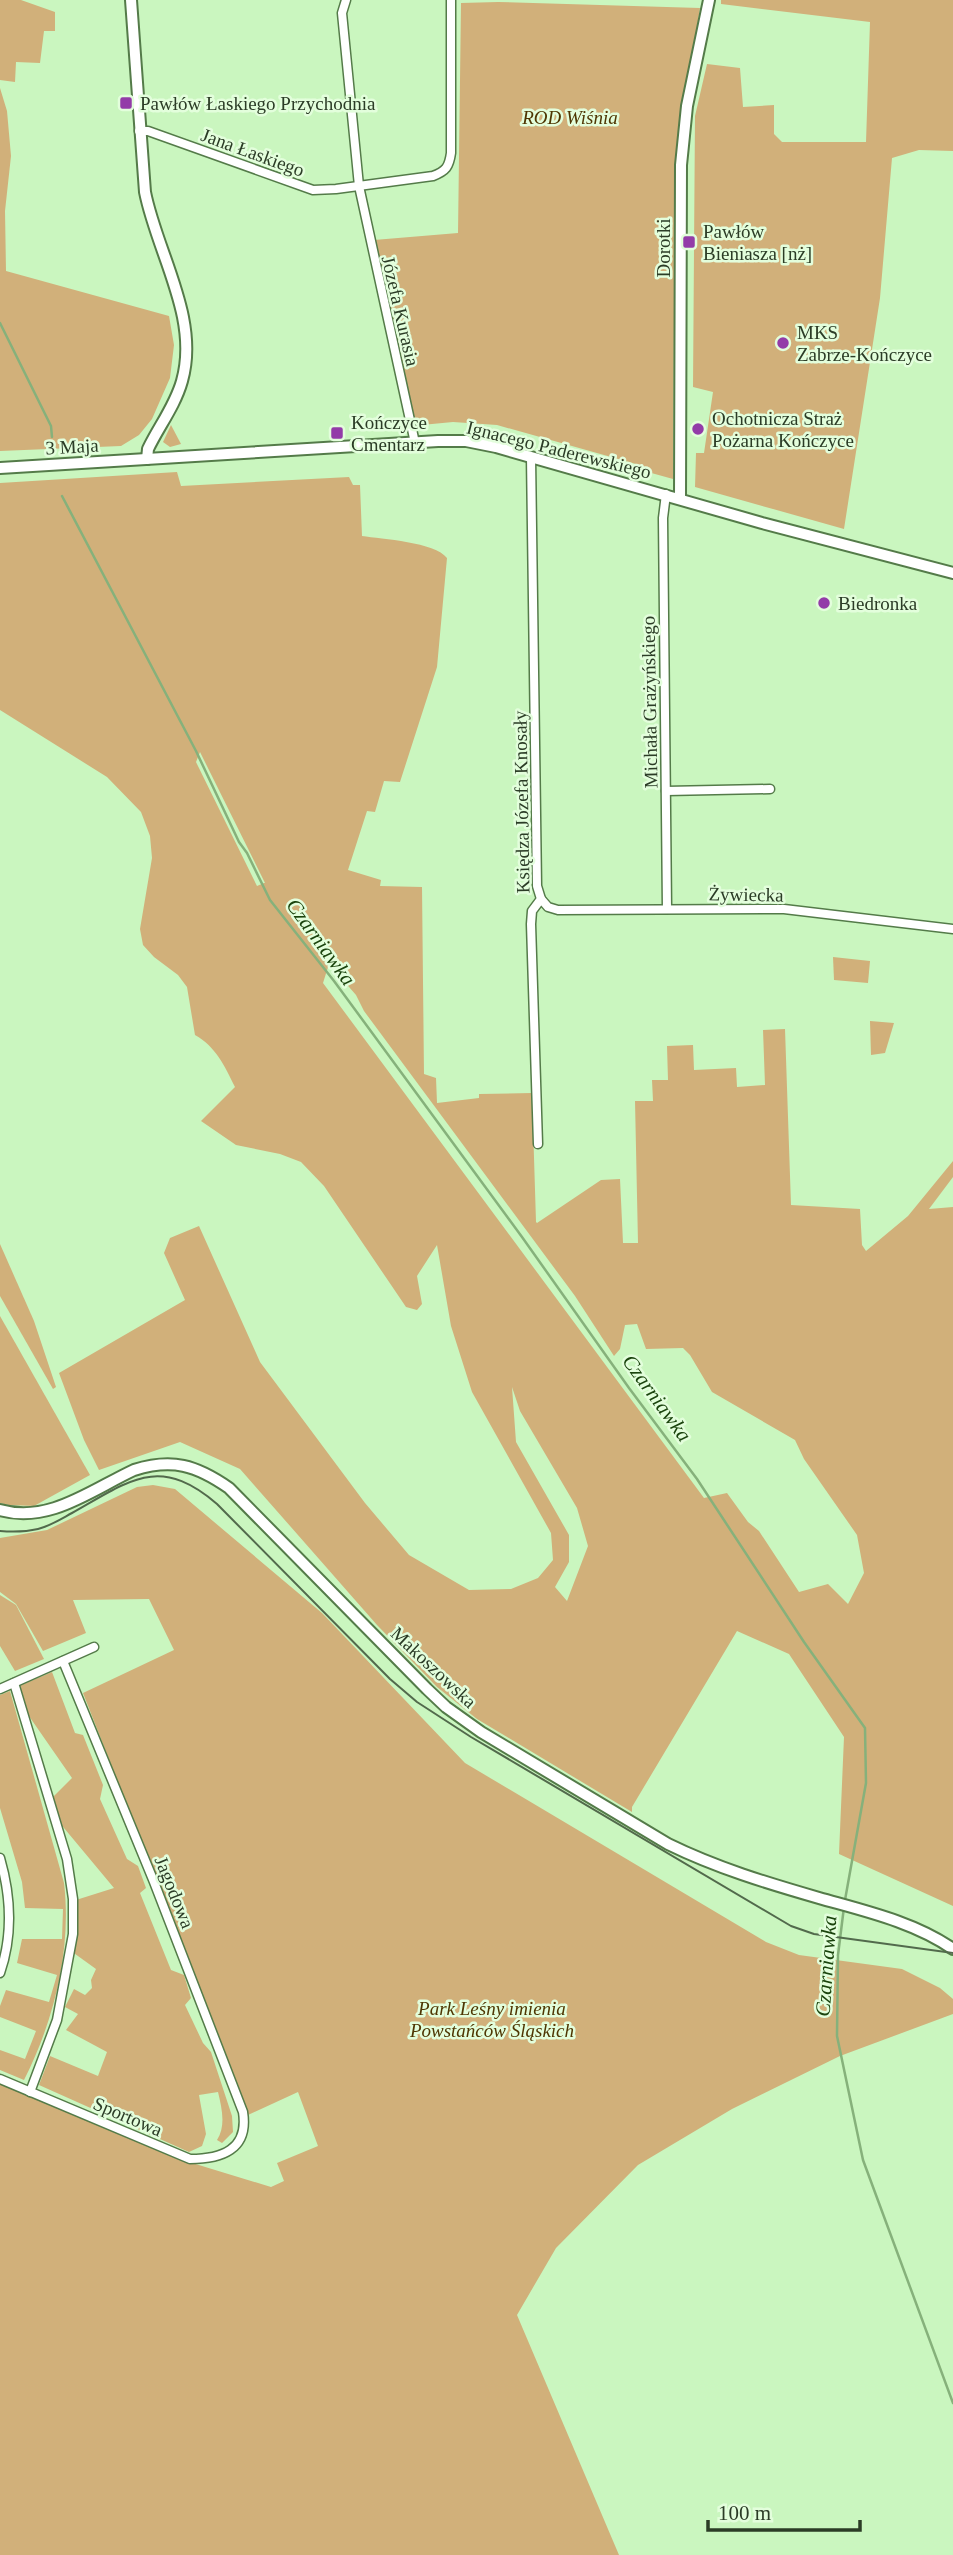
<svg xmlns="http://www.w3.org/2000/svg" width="953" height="2555" font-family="'Times New Roman',serif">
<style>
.green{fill:#d1b07a;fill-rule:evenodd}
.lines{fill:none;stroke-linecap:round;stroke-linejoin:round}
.stream{stroke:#86b17b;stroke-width:2.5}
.street-casing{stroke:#547b49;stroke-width:11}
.secondary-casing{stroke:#547b49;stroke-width:14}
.street{stroke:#fff;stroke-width:8}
.secondary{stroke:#fff;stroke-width:10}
.tram{stroke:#526a4c;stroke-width:2}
.poi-dot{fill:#933ca8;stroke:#e3fedc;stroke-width:2.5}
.labels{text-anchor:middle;stroke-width:5;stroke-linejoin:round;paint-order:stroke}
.poi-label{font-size:19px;fill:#2b3c26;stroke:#e3fedc;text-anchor:start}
.park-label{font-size:19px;font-style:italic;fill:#4e3602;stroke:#e3fedc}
.street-label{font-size:19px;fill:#2b3c26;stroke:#e3fedc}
.water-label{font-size:21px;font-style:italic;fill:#1a440d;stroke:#e3fedc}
</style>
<rect width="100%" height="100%" fill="#caf6bf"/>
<g class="green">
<polygon points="0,0 21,0 55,12 55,31 44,31 40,63 16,62 15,82 0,80"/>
<polygon points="721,0 953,0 953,151 919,150 892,158 880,298 844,529 695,487 696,453 704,453 713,392 693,387 695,116 707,64 740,68 743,107 774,105 774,134 782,142 866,142 870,22 721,4"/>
<polygon points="498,2 700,8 675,164 673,479 637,469 636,464 497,425 453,422 411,426 374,240 458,233 461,3"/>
<polygon points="0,88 7,111 11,156 5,211 6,271 169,316 174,345 170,378 152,419 139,435 121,446 0,451"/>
<polygon points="171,425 181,444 170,447 163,442"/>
<path d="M177,472L181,486L349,477L353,485H360L362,536C382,539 435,542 447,558L437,667L400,782L384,781L375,812L367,811L348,870L381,880L380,886L422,887L424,1074L436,1078L437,1103L479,1098V1094L532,1093L536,1222L537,1223L601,1180L620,1179L623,1243H638L635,1101H653L652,1080H668L667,1046L693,1045L694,1070L736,1068L737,1087L765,1085L763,1030L785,1029L791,1205L860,1209L862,1245L866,1251L908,1216L953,1161V1177L929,1209L953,1207V1906L839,1854L844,1737L789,1654L737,1631L632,1807V1812L477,1719L437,1687L377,1625L240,1469L180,1442L99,1470L84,1440L59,1373L185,1300L164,1253L170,1238L199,1226L260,1362L365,1503L409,1555L469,1590L511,1589L538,1578L553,1560L551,1533L472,1392L451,1326L437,1245L417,1276L422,1304L417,1310L406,1307L324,1186L301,1162L280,1154L236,1145L201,1121L235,1087C224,1065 216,1047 195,1035L187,987L178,975L154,957L143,945L140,929L152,858L150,836L141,812L107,777L0,710V483ZM200,752L265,883H264L257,886L196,762ZM329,964L356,995L364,1011L575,1296L614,1356L620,1349L625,1325L637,1324L646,1349L683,1348L690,1355L712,1392L795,1440L804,1459L857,1535L864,1573L848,1604L828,1584L799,1592L759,1531L748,1522L727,1493L704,1498L323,983ZM512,1387L520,1411L577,1508L588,1546L567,1601L555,1587L569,1562V1535L516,1442Z"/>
<polygon points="833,957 870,961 868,983 834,980"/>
<polygon points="870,1021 894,1023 885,1053 871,1055"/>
<polygon points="0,1244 34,1321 56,1387 53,1389 0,1296"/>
<polygon points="0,1316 90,1475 34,1506 9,1505 0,1503"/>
<polygon points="153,1485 175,1489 322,1613 465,1763 766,1942 799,1955 902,1969 940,1988 953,1999 953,2014 840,2056 732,2109 638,2165 556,2248 517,2315 619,2555 0,2555 0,2084 189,2162 271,2187 284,2181 277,2163 318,2146 298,2092 248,2115 83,1693 174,1650 149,1599 73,1600 86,1633 43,1651 16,1604 0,1592 0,1538 47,1530 137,1487"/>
<polygon points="0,1595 16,1605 44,1659 15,1671 0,1646"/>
<path d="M52,1672L75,1733L83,1735L103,1785L100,1799L127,1859L138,1866L146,1888L140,1893L171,1970L184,1975L191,1998L185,2005L203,2043L211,2052L232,2116L233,2132L222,2143L217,2140C226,2126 222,2109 218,2092L199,2095L206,2134L202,2146L189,2152L39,2085L50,2056L98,2076L107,2052L66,2030L78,2014L65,2007L74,1989L85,1995L92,1988L91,1980L96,1969L71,1951L76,1900L114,1888L54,1816L50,1800L72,1778L22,1706L19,1686Z"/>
<path d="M10,1691L64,1883C72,1949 54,2021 24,2080L0,2070V2050L25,2059L36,2031L0,2017V2006L6,1990L49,2002L57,1975L17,1963L22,1939H62L63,1909L25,1908L22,1882L0,1808V1695Z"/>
</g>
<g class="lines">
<g class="stream">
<polyline points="0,323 51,426 52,437"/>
<polyline points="62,496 196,751 239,842 247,853 270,900 334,981 522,1237 629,1388 697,1479 804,1642 865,1728 866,1783 845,1900"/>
<polyline points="844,1907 838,1955 837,2036 863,2160 953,2403"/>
</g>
<g class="street-casing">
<g id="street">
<polyline points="346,0 342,13 359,186 415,443"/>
<path d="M139,131H148L313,190L336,189L433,176C446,171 449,167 451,153V0"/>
<polyline points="531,457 537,886 541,899 532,911 531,924 538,1144"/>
<polyline points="666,494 663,518 667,909"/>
<polyline points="666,791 770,789"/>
<polyline points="541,899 548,907 558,910 784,909 953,929"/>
<polyline points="14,1683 67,1859 73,1899 73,1934 57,2020 30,2092"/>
<polyline points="0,1689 94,1647"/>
<path d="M0,1858C11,1896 13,1935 0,1973"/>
<path d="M0,2079L190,2159C221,2159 249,2150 243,2112L154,1882L63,1661"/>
</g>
</g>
<g class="secondary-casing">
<g id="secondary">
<path d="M131,0L145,192C157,253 200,318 182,381C175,406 159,426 148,449L147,459"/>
<polyline points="0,468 438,441 466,441 496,447 762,523 953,573"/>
<polyline points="680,498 681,165 687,106 709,0"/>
<path d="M0,1510C49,1524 91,1490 134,1470C172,1458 196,1465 229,1488L427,1689L446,1707L481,1732L668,1844C717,1868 767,1883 819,1898C865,1911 914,1922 953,1949"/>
</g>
</g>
<use href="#street" class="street"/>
<use href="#secondary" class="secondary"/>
<path class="tram" d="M0,1531C13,1532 25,1532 38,1529C50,1526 61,1519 72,1513C129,1481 159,1454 217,1504L390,1679L417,1702L471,1737L791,1926L814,1934L953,1953"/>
</g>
<g class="poi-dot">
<rect x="119" y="96" width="14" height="14" rx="3.5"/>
<rect x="682" y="235" width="14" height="14" rx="3.5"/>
<circle cx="783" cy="343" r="7"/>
<circle cx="698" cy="429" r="7"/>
<rect x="330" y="426" width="14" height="14" rx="3.5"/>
<circle cx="824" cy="603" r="7"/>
</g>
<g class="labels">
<g class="poi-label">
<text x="140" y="110">Pawłów Łaskiego Przychodnia</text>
<text x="703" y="238">Pawłów<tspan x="703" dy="22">Bieniasza [nż]</tspan></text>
<text x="797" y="339">MKS<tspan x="797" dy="22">Zabrze-Kończyce</tspan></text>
<text x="712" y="425">Ochotnicza Straż<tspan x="712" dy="22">Pożarna Kończyce</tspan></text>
<text x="351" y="429">Kończyce<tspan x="351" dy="22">Cmentarz</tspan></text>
<text x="838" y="610">Biedronka</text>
</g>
<g class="park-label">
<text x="570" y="124">ROD Wiśnia</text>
<text x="492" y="2015">Park Leśny imienia<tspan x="492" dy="22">Powstańców Śląskich</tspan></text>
</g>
<g class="street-label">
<text transform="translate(253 152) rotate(20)" y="7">Jana Łaskiego</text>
<text transform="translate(663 248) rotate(-90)" y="7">Dorotki</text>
<text transform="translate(401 311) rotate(77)" y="7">Józefa Kurasia</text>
<text transform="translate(72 446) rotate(-3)" y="7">3 Maja</text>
<text transform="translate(559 449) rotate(14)" y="7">Ignacego Paderewskiego</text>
<text transform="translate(649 702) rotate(-91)" y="7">Michała Grażyńskiego</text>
<text transform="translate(521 802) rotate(-91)" y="7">Księdza Józefa Knosały</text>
<text transform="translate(746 894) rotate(1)" y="7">Żywiecka</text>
<text transform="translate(434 1667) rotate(43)" y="7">Makoszowska</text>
<text transform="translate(175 1892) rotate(68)" y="7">Jagodowa</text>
<text transform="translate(128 2116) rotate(23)" y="7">Sportowa</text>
</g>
<g class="water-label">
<text transform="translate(321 942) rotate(54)" y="7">Czarniawka</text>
<text transform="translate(657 1398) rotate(54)" y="7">Czarniawka</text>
<text transform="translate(826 1966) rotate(-86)" y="7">Czarniawka</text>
</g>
</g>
<path d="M708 2520v10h152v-10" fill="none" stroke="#2b3c26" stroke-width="3.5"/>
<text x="718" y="2520" font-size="21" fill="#2b3c26" stroke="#e3fedc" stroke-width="5" paint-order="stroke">100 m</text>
</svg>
